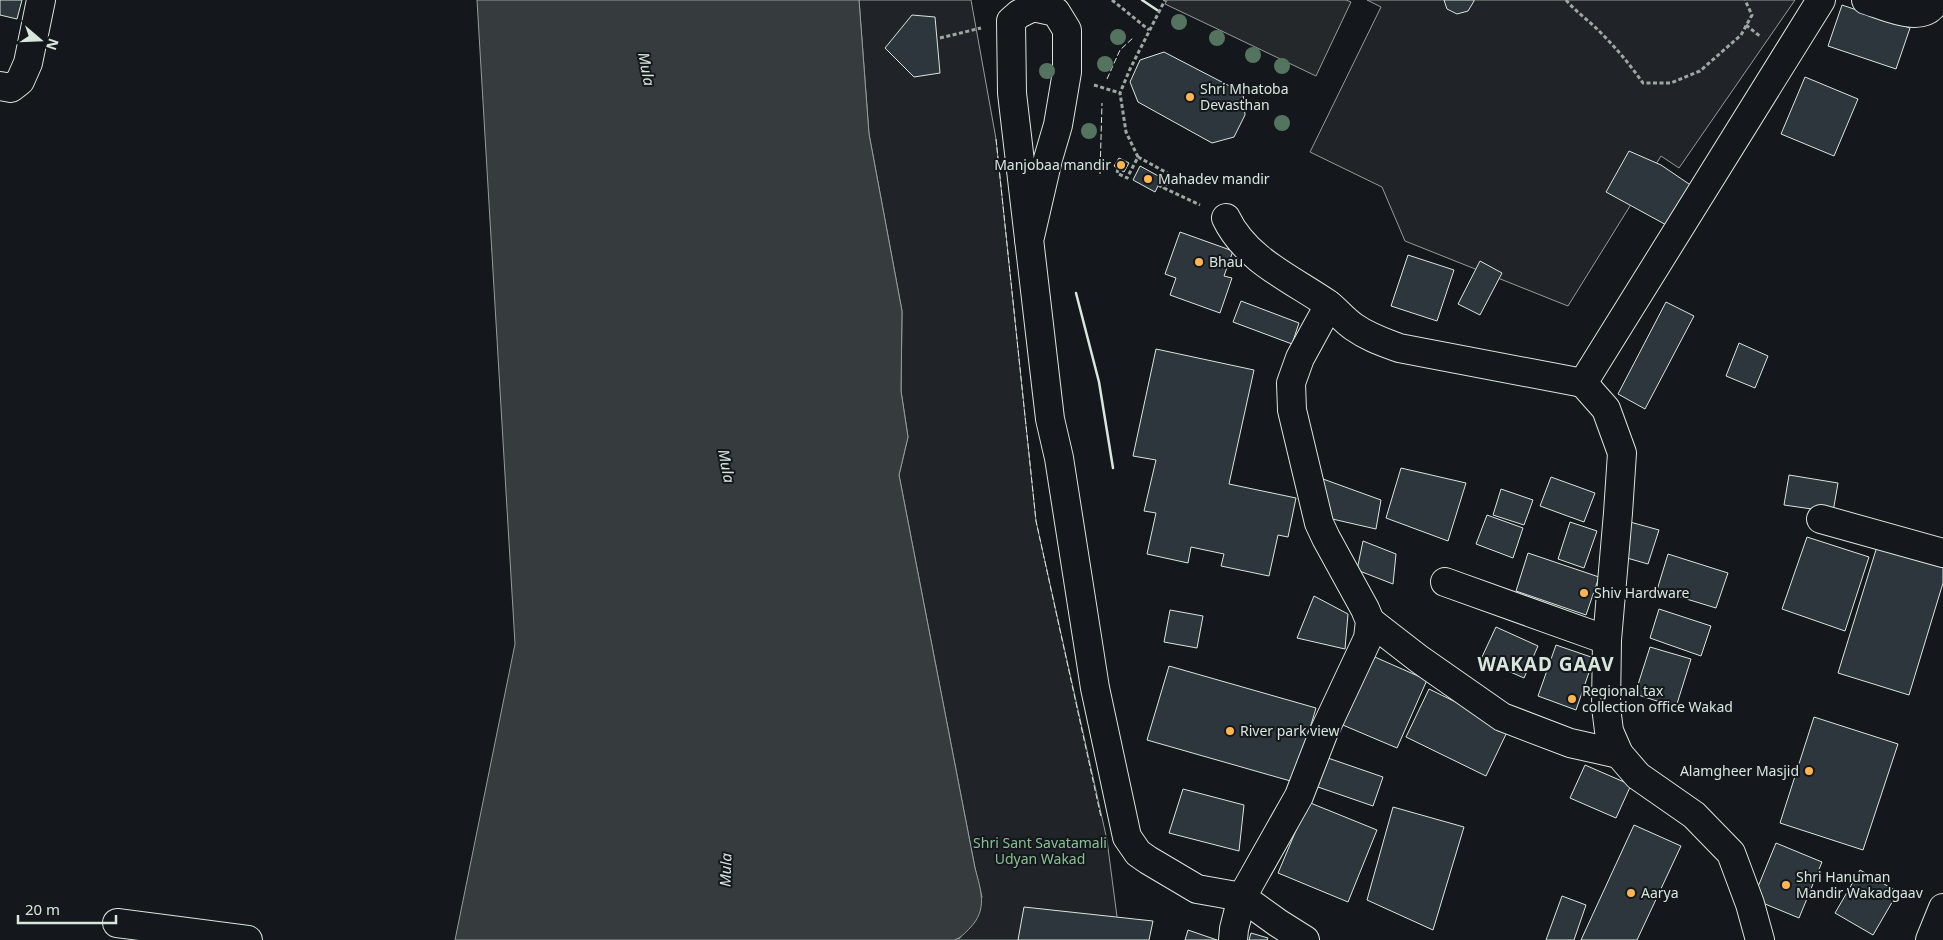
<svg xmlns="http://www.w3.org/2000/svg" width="1943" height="940" font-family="'Noto Sans',sans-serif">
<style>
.green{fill:#202428;stroke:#939e99}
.parking{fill:#24282b;stroke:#939e99}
.water{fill:#363b3e;stroke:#939e99}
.building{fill:#2c363c;stroke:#d8e6dc}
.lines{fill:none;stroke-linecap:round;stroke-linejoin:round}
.minor-casing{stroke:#d8e6dc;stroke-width:30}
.path{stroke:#9da8a2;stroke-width:3;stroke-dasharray:4 2.5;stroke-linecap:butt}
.minor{stroke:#14181c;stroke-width:28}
.fence{stroke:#d8e6dc;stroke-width:1;stroke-dasharray:6 2.5;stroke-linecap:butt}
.wall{stroke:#d8e6dc;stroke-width:2.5}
.tree{fill:#55745f}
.poi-dot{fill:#ffb74d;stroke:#14181c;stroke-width:2}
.labels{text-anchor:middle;stroke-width:4;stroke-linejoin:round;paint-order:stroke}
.poi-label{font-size:14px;fill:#d8e6dc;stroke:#14181c;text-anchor:start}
.park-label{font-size:14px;fill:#8ac095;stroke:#14181c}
.water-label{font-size:15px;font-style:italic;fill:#d8e6dc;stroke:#14181c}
.district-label{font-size:19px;font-weight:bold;letter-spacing:1px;fill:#d8e6dc;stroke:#14181c}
</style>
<rect width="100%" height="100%" fill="#14181c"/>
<g class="green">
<polygon points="859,0 971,0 996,139 1036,521 1107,840 1120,940 954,940 960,938 982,897 975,868 899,475 908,437 901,391 902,311 869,134"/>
<polygon points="1367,0 1795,0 1679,168 1661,156 1568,306 1405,241 1382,187 1310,152 1381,7"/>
</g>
<polygon class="parking" points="1167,0 1346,0 1351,2 1316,76 1165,4"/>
<path class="water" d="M477,0H859L869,134L902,311L901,391L908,437L899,475L975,868C981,891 988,909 970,928C965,933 961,938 954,940H455L515,644Z"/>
<g class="building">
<polygon points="0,0 22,0 17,19 0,15"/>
<polygon points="1444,0 1474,0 1474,1 1468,11 1457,14 1447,9"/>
<polygon points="1842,5 1910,28 1896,69 1828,46"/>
<polygon points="912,15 935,17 940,73 914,77 885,48"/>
<polygon points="1164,52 1243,93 1245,115 1234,137 1212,143 1138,102 1130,82 1140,60"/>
<polygon points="1805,77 1858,99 1834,156 1781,134"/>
<polygon points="1629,151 1661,165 1692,186 1670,227 1606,192"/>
<polygon points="1119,158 1129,163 1124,172 1114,166"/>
<polygon points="1140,166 1162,178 1155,192 1133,180"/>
<polygon points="1180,232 1233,251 1224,276 1232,278 1220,313 1170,295 1176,278 1165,274"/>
<polygon points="1408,255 1454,270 1437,321 1391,306"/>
<polygon points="1480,261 1502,273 1480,315 1458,304"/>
<polygon points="1241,301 1299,323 1292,344 1233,322"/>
<polygon points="1666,302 1694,316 1645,409 1618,394"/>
<polygon points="1739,343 1768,356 1755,388 1726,376"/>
<polygon points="1156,349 1254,370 1229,484 1296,498 1288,537 1278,535 1269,576 1221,566 1224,554 1191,547 1188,563 1147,554 1156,513 1144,511 1156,460 1133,456"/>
<polygon points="1401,468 1466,483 1448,541 1386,518"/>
<polygon points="1789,475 1838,483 1833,512 1784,505"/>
<polygon points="1551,477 1595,493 1584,522 1540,506"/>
<polygon points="1323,479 1381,500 1376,529 1328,518"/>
<polygon points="1501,489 1533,500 1524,525 1493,515"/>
<polygon points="1487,515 1523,528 1513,558 1476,544"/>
<polygon points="1570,522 1597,531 1584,568 1558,559"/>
<polygon points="1630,522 1659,530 1648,564 1620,556"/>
<polygon points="1807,537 1869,557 1845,631 1782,609"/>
<polygon points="1879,540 1943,560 1943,583 1909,695 1838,673"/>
<polygon points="1363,541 1396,554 1393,584 1357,570"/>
<polygon points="1528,553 1599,577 1586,615 1516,591"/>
<polygon points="1668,554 1728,573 1716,608 1657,590"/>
<polygon points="1314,596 1348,614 1345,649 1297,638"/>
<polygon points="1659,609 1711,626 1701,656 1650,638"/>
<polygon points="1170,610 1203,616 1197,648 1164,642"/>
<polygon points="1496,627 1538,646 1524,678 1481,659"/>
<polygon points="1556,645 1594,658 1576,710 1538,696"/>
<polygon points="1650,647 1691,659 1676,707 1635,694"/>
<polygon points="1368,654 1427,680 1397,748 1338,723"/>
<polygon points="1169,666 1316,708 1294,782 1147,740"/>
<polygon points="1429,689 1509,728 1486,776 1406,737"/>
<polygon points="1814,717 1898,744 1863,850 1780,823"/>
<polygon points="1325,757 1383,777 1373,806 1315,786"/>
<polygon points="1585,765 1631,785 1616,818 1570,798"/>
<polygon points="1183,789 1244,805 1239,851 1169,833"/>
<polygon points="1308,802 1377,830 1348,902 1278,873"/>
<polygon points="1393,807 1464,827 1433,930 1367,900"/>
<polygon points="1634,825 1681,846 1637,940 1581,940"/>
<polygon points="1776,843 1822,862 1799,918 1753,899"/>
<polygon points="1860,870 1898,892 1873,935 1835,913"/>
<polygon points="1562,896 1586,905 1574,940 1546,940"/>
<polygon points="1024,907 1153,921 1149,940 1018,940"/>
<polygon points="1188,930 1217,940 1185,940"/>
<polygon points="1251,933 1268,938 1267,940 1249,940"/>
</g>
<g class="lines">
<g class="minor-casing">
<g id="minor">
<path d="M1866,0C1886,6 1924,26 1936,0"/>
<polyline points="0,86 11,88 20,81 28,63 41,0"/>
<path d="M1226,218C1246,260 1292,279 1328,304C1337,311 1344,320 1354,327C1368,337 1383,342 1399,348L1583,383L1821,0"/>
<polyline points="1029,241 1048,159 1058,125 1067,72 1067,30 1056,12 1033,7 1019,14 1011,21 1012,93 1050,419 1059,458 1095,688 1127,837 1138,853 1148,860 1197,889 1242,897 1234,929 1233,940"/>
<polyline points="1583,383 1606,409 1622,453 1618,513 1607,640 1606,707 1609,731 1619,754 1638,776 1694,815 1731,853 1750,904 1760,940"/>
<polyline points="1821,519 1943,553"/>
<polyline points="1445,582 1607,640"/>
<polyline points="1370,621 1419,659 1502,717 1570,743 1619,754"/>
<polyline points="117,923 248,940"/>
<polyline points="1305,940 1278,923 1242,897 1299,796 1323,734 1368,638 1370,621 1365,609 1326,538 1319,523 1292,410 1291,383 1300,358 1329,305"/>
<polyline points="1930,940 1943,908"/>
</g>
</g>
<g class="path">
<polyline points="1112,0 1149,30"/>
<path d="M1566,0C1577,13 1591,22 1603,35C1618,50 1631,66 1643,83H1671L1700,71L1741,35L1752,15L1745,0"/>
<polyline points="1746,25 1761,37"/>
<polyline points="940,38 981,28"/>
<polyline points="1094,85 1120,93"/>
<polyline points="1138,157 1126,132 1120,93 1130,69 1165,0"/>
<polyline points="1118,169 1117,173 1127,178 1138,157 1171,175 1164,188 1200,205"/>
<polyline points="1158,185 1164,188"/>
<polyline points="1067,844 1097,841"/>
</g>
<use href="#minor" class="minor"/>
<g class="fence">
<polyline points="1107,79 1120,50 1134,37"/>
<polyline points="996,139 1036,521 1101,817"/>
<polyline points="1100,174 1102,103"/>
</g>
<g class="wall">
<polyline points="1142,0 1157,10"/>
<polyline points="1076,293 1099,382 1113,468"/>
</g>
</g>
<g class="tree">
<circle cx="1179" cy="22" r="8"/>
<circle cx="1118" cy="37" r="8"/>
<circle cx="1217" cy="38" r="8"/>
<circle cx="1253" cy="55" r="8"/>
<circle cx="1105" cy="64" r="8"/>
<circle cx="1282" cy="66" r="8"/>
<circle cx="1047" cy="71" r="8"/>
<circle cx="1282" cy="123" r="8"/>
<circle cx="1089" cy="131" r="8"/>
</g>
<g class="poi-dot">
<circle cx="1190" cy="97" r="5"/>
<circle cx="1121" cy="165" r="5"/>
<circle cx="1148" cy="179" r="5"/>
<circle cx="1199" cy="262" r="5"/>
<circle cx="1584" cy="593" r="5"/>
<circle cx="1572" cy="699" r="5"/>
<circle cx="1230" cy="731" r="5"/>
<circle cx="1809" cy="771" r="5"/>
<circle cx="1786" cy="885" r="5"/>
<circle cx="1631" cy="893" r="5"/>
</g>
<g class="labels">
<g class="poi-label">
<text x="1200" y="94">Shri Mhatoba<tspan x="1200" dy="16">Devasthan</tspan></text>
<text x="1111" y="170" text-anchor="end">Manjobaa mandir</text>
<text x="1158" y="184">Mahadev mandir</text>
<text x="1209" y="267">Bhau</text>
<text x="1594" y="598">Shiv Hardware</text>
<text x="1582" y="696">Regional tax<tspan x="1582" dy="16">collection office Wakad</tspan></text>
<text x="1240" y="736">River park view</text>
<text x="1799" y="776" text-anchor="end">Alamgheer Masjid</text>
<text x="1796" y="882">Shri Hanuman<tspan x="1796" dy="16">Mandir Wakadgaav</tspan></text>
<text x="1641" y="898">Aarya</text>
</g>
<g class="park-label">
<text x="1040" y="848">Shri Sant Savatamali<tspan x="1040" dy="16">Udyan Wakad</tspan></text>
</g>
<g class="water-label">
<text transform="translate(646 69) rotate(79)" y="5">Mula</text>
<text transform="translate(726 466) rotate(79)" y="5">Mula</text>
<text transform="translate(726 870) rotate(-88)" y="5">Mula</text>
</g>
<g class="district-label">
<text x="1546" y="671">WAKAD GAAV</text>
</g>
</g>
<g transform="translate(40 40) rotate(109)" stroke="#14181c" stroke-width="4" paint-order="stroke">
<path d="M0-4L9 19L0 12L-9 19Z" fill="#d8e6dc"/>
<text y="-8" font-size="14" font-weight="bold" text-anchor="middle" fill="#d8e6dc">N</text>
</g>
<path d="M18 915v8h98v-8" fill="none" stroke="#d8e6dc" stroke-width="2.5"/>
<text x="25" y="915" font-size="15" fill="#d8e6dc" stroke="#14181c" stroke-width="4" paint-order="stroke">20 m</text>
</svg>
